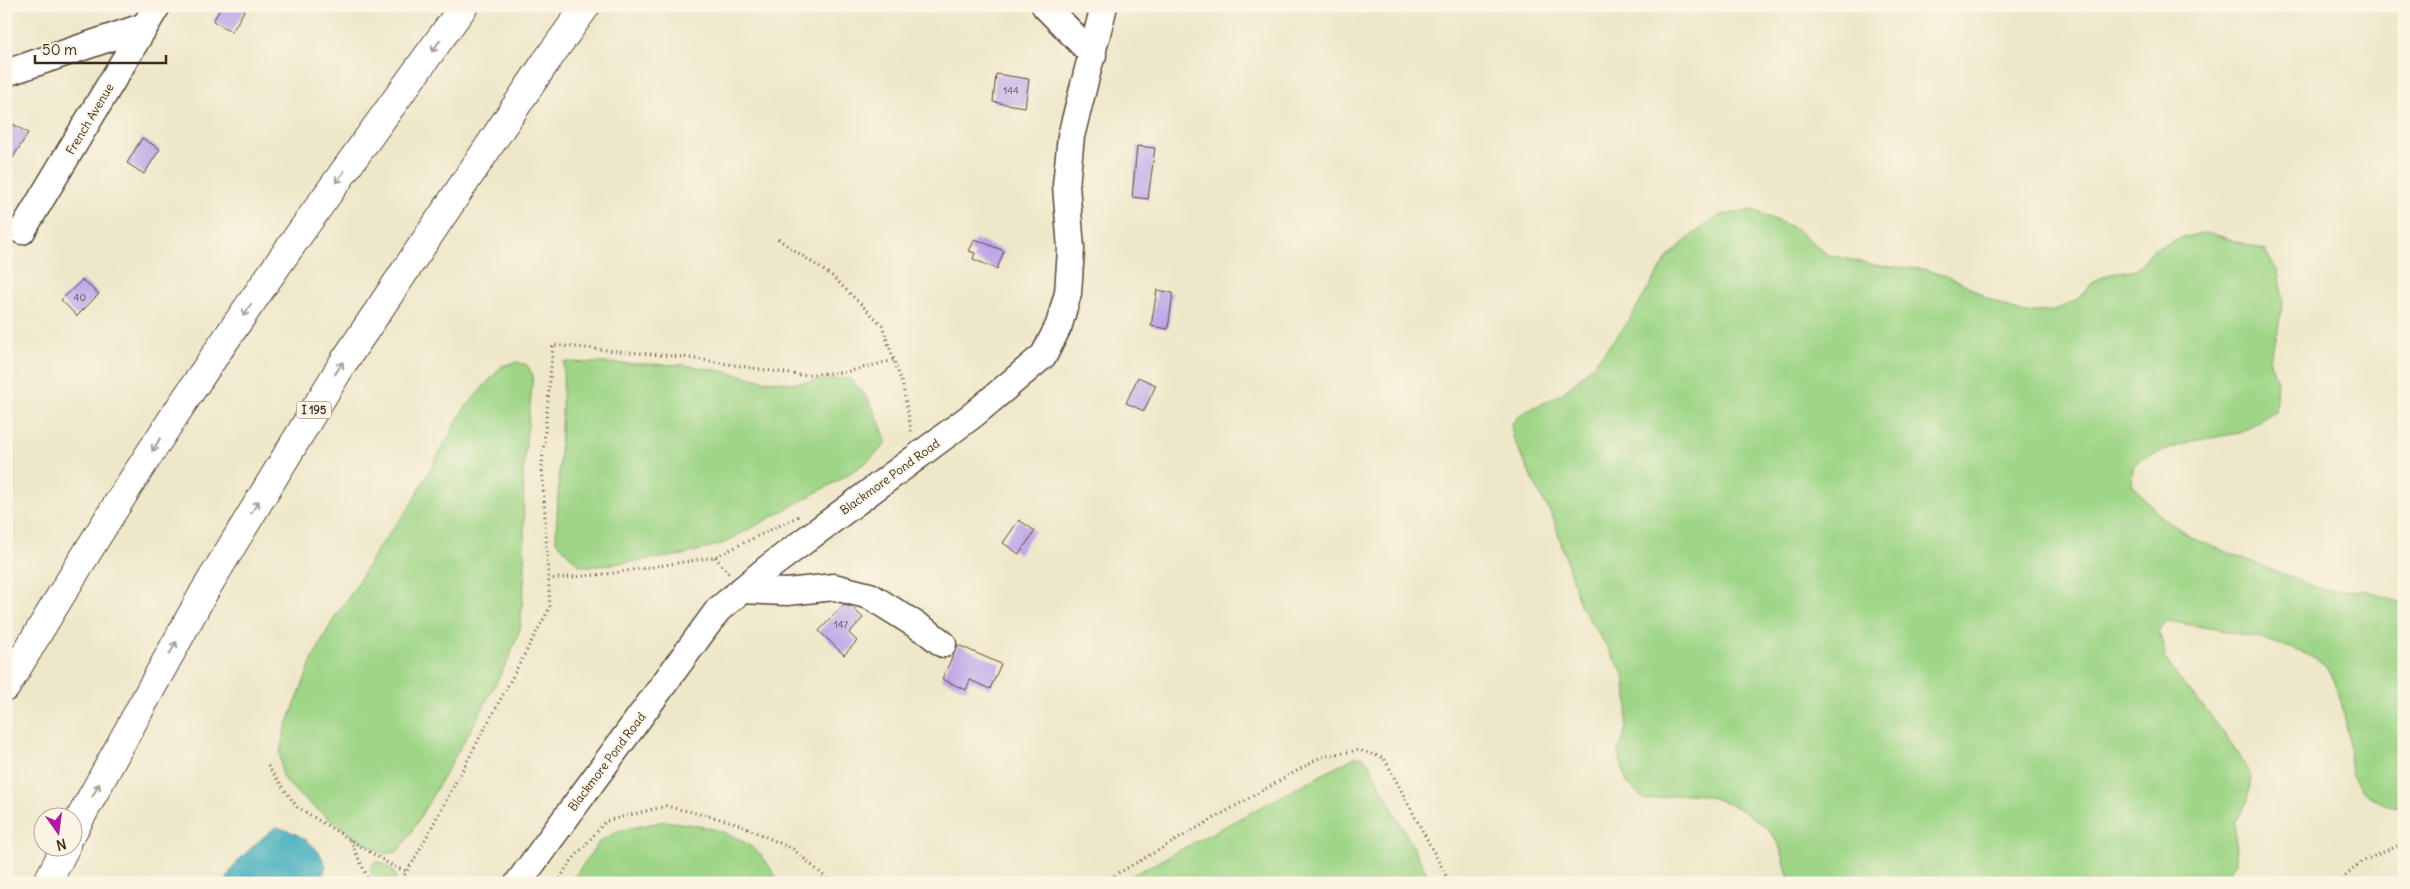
<svg xmlns="http://www.w3.org/2000/svg" width="2410" height="889" font-family="Delius,sans-serif">
<style>
.green{fill:#9ed586;stroke:#6c8052}
.water{fill:#40adbe;stroke:#3e6c6e}
.building{fill:#baa3e8}
.lines{fill:none;stroke-linecap:round;stroke-linejoin:round}
.minor-casing{stroke:#564638;stroke-width:29}
.highway-casing{stroke:#564638;stroke-width:30}
.path{stroke:#564638;stroke-width:3;stroke-dasharray:1 4;stroke-linecap:butt}
.minor{stroke:#fff;stroke-width:26}
.highway{stroke:#fff;stroke-width:28}
.oneway{stroke:#a79f9a}
.labels{text-anchor:middle;stroke-width:4;stroke-linejoin:round;paint-order:stroke}
.number-label{font-size:10px;fill:#5b4850}
.shield{fill:#fcf5e5;stroke:#75675a;stroke-width:1}
.shield-label{font-size:11px;font-weight:bold;fill:#3b2a1e}
.street-label{font-size:12px;fill:#3b2a1e;stroke:#fcf5e5}
</style>
<rect width="100%" height="100%" fill="#fcf5e5"/>
<filter id="ink" filterUnits="userSpaceOnUse"><feTurbulence type="fractalNoise" baseFrequency=".02" numOctaves="2"/><feDisplacementMap in="SourceGraphic" scale="10" xChannelSelector="R" yChannelSelector="G"/><feConvolveMatrix kernelMatrix="1 2 1 2 8 2 1 2 1" color-interpolation-filters="sRGB"/></filter>
<filter id="wash" filterUnits="userSpaceOnUse"><feTurbulence type="fractalNoise" baseFrequency=".0096" numOctaves="4" result="noise"/><feDisplacementMap in="SourceGraphic" scale="20" xChannelSelector="R" yChannelSelector="G"/><feGaussianBlur stdDeviation="1.12" result="paint"/><feColorMatrix in="noise" values="0 0 0 0 0 0 0 0 0 0 0 0 0 0 0 0 0 1.4 0 .05"/><feComposite in="paint" operator="in"/></filter>
<g filter="url(#wash)">
<rect width="100%" height="100%" fill="#eee7c9"/>
<g class="green">
<path d="M1753,210L1796,229L1828,255L1880,266L1924,269L1959,281L1991,300L2021,313L2054,311L2078,299L2095,280L2116,272L2136,270L2153,250L2183,237L2210,233L2264,250L2278,272L2283,300L2277,335L2269,359L2277,382L2275,411L2240,433L2192,441L2141,459L2133,467L2132,484L2162,518L2201,542L2323,590H2365L2404,604V806C2382,809 2361,793 2352,775C2349,767 2350,753 2349,744C2347,727 2339,681 2327,668C2298,640 2208,628 2168,621L2159,630L2166,660L2183,684L2208,712L2238,753L2251,777L2248,800L2235,824L2236,862L2223,883H1790C1786,871 1784,857 1779,845C1767,819 1719,795 1691,794C1682,793 1657,799 1645,800L1627,783L1618,752L1625,733L1628,706L1624,674L1580,605L1554,520L1533,481L1513,437L1511,424L1521,414L1563,393L1594,364L1626,325L1667,258L1693,234L1721,215Z"/>
<polygon points="516,362 527,365 533,375 523,473 525,573 520,629 510,656 478,717 409,836 397,852 385,854 357,839 301,797 282,777 280,752 285,730 313,658 332,622 356,586 377,549 409,508 463,410 502,366"/>
<path d="M564,362L683,365L723,371L760,380L795,383L848,378C871,395 877,417 887,443L868,461L839,480L724,543L683,555L590,567L579,565L556,541Z"/>
<polygon points="1355,757 1363,757 1368,762 1432,883 1118,883"/>
<path d="M665,821C695,825 725,828 750,846C763,854 772,870 779,883H570L599,842L618,831Z"/>
<path d="M375,861C386,863 392,867 396,877L393,882H377L370,870Z"/>
</g>
<path class="water" d="M276,827C299,833 317,843 326,866L320,883H226C229,864 261,839 276,827Z"/>
<g id="blocks">
<g class="building">
<polygon points="222,6 247,6 232,32 213,21"/>
<polygon points="996,74 1029,79 1025,107 993,102"/>
<polygon points="6,120 28,133 6,169"/>
<polygon points="142,138 160,149 144,174 127,163"/>
<polygon points="1137,146 1155,148 1148,199 1132,197"/>
<polygon points="975,239 1004,251 997,269 973,259 975,253 969,251"/>
<polygon points="82,280 99,294 77,316 61,300"/>
<polygon points="1157,290 1173,293 1168,329 1151,326"/>
<polygon points="1138,377 1156,385 1144,411 1126,403"/>
<polygon points="1019,520 1035,531 1019,554 1003,543"/>
<polygon points="843,605 852,607 863,618 849,633 857,641 844,655 819,631"/>
<polygon points="958,645 1001,664 990,689 970,680 966,690 942,679"/>
</g>
</g>
</g>
<g filter="url(#ink)">
<use href="#blocks" fill-opacity="0" stroke="#564638" stroke-width="1"/>
<g class="lines">
<g class="minor-casing">
<g id="minor">
<polyline points="1045,6 1093,55"/>
<polyline points="6,73 145,26"/>
<polyline points="22,231 157,6"/>
<polyline points="742,590 787,592 834,587 870,596 929,633 943,644"/>
<polyline points="518,883 718,610 768,568 973,415 1044,355 1059,325 1068,293 1071,249 1066,185 1071,136 1104,6"/>
</g>
</g>
<g class="highway-casing">
<g id="highway">
<path d="M6,687C58,599 111,512 167,427C261,284 363,145 464,6"/>
<polyline points="72,833 204,592 343,363 545,63 586,6"/>
<polyline points="47,883 66,846"/>
</g>
</g>
<g class="path">
<polyline points="778,239 832,276 882,325 903,387 912,435"/>
<polyline points="715,557 729,574"/>
<polyline points="548,579 607,574 715,557 801,515"/>
<polyline points="268,766 297,807 396,868 407,871"/>
<polyline points="350,840 370,883"/>
<polyline points="399,883 414,860 550,607 542,464 553,345 683,357 798,375 846,372 894,360"/>
<polyline points="558,883 567,866 606,821 666,806 733,822 793,849 832,883"/>
<polyline points="991,883 1012,883"/>
<polyline points="1101,883 1321,757 1359,750 1384,758 1450,883"/>
<polyline points="2338,883 2361,862 2404,843"/>
</g>
<use href="#minor" class="minor"/>
<use href="#highway" class="highway"/>
</g>
<defs><path id="oneway-shaft" d="M-6 0H5M1.5-3L5.5 0L1.5 3" fill="none" stroke-width="1.6" stroke-linecap="round" stroke-linejoin="round" transform="scale(1.25)"/></defs>
<g class="oneway">
<use href="#oneway-shaft" transform="translate(436 46) rotate(126)"/>
<use href="#oneway-shaft" transform="translate(340 177) rotate(126)"/>
<use href="#oneway-shaft" transform="translate(247 310) rotate(124)"/>
<use href="#oneway-shaft" transform="translate(339 368) rotate(-58)"/>
<use href="#oneway-shaft" transform="translate(156 445) rotate(122)"/>
<use href="#oneway-shaft" transform="translate(255 507) rotate(-59)"/>
<use href="#oneway-shaft" transform="translate(173 648) rotate(-61)"/>
<use href="#oneway-shaft" transform="translate(96 790) rotate(-61)"/>
</g>
</g>
<g class="labels">
<g class="number-label">
<text x="1011" y="94">144</text>
<text x="80" y="301">40</text>
<text x="841" y="628">147</text>
</g>
<rect class="shield" x="296.5" y="401.5" width="35" height="17" rx="4"/>
<g class="shield-label">
<text x="314" y="414">I 195</text>
</g>
<g class="street-label">
<text transform="translate(90 119) rotate(-59)" y="4">French Avenue</text>
<text transform="translate(890 477) rotate(-36)" y="4">Blackmore Pond Road</text>
<text transform="translate(607 762) rotate(-53)" y="4">Blackmore Pond Road</text>
</g>
</g>
<rect width="2410" height="889" fill="none" stroke="#fcf5e5" stroke-width="25"/>
<g transform="translate(58 832) rotate(166)"><circle r="24" fill="#fcf5e5" stroke="#afa495"/>
<path d="M0-4L9 19L0 12L-9 19Z" fill="#b5179e"/>
<text y="-8" font-size="14" font-weight="bold" text-anchor="middle" fill="#3b2a1e">N</text>
</g>
<path d="M35 55v8h131v-8" fill="none" stroke="#3b2a1e" stroke-width="2.5"/>
<text x="42" y="55" font-size="15" fill="#3b2a1e" stroke="#fcf5e5" stroke-width="4" paint-order="stroke">50 m</text>
</svg>
